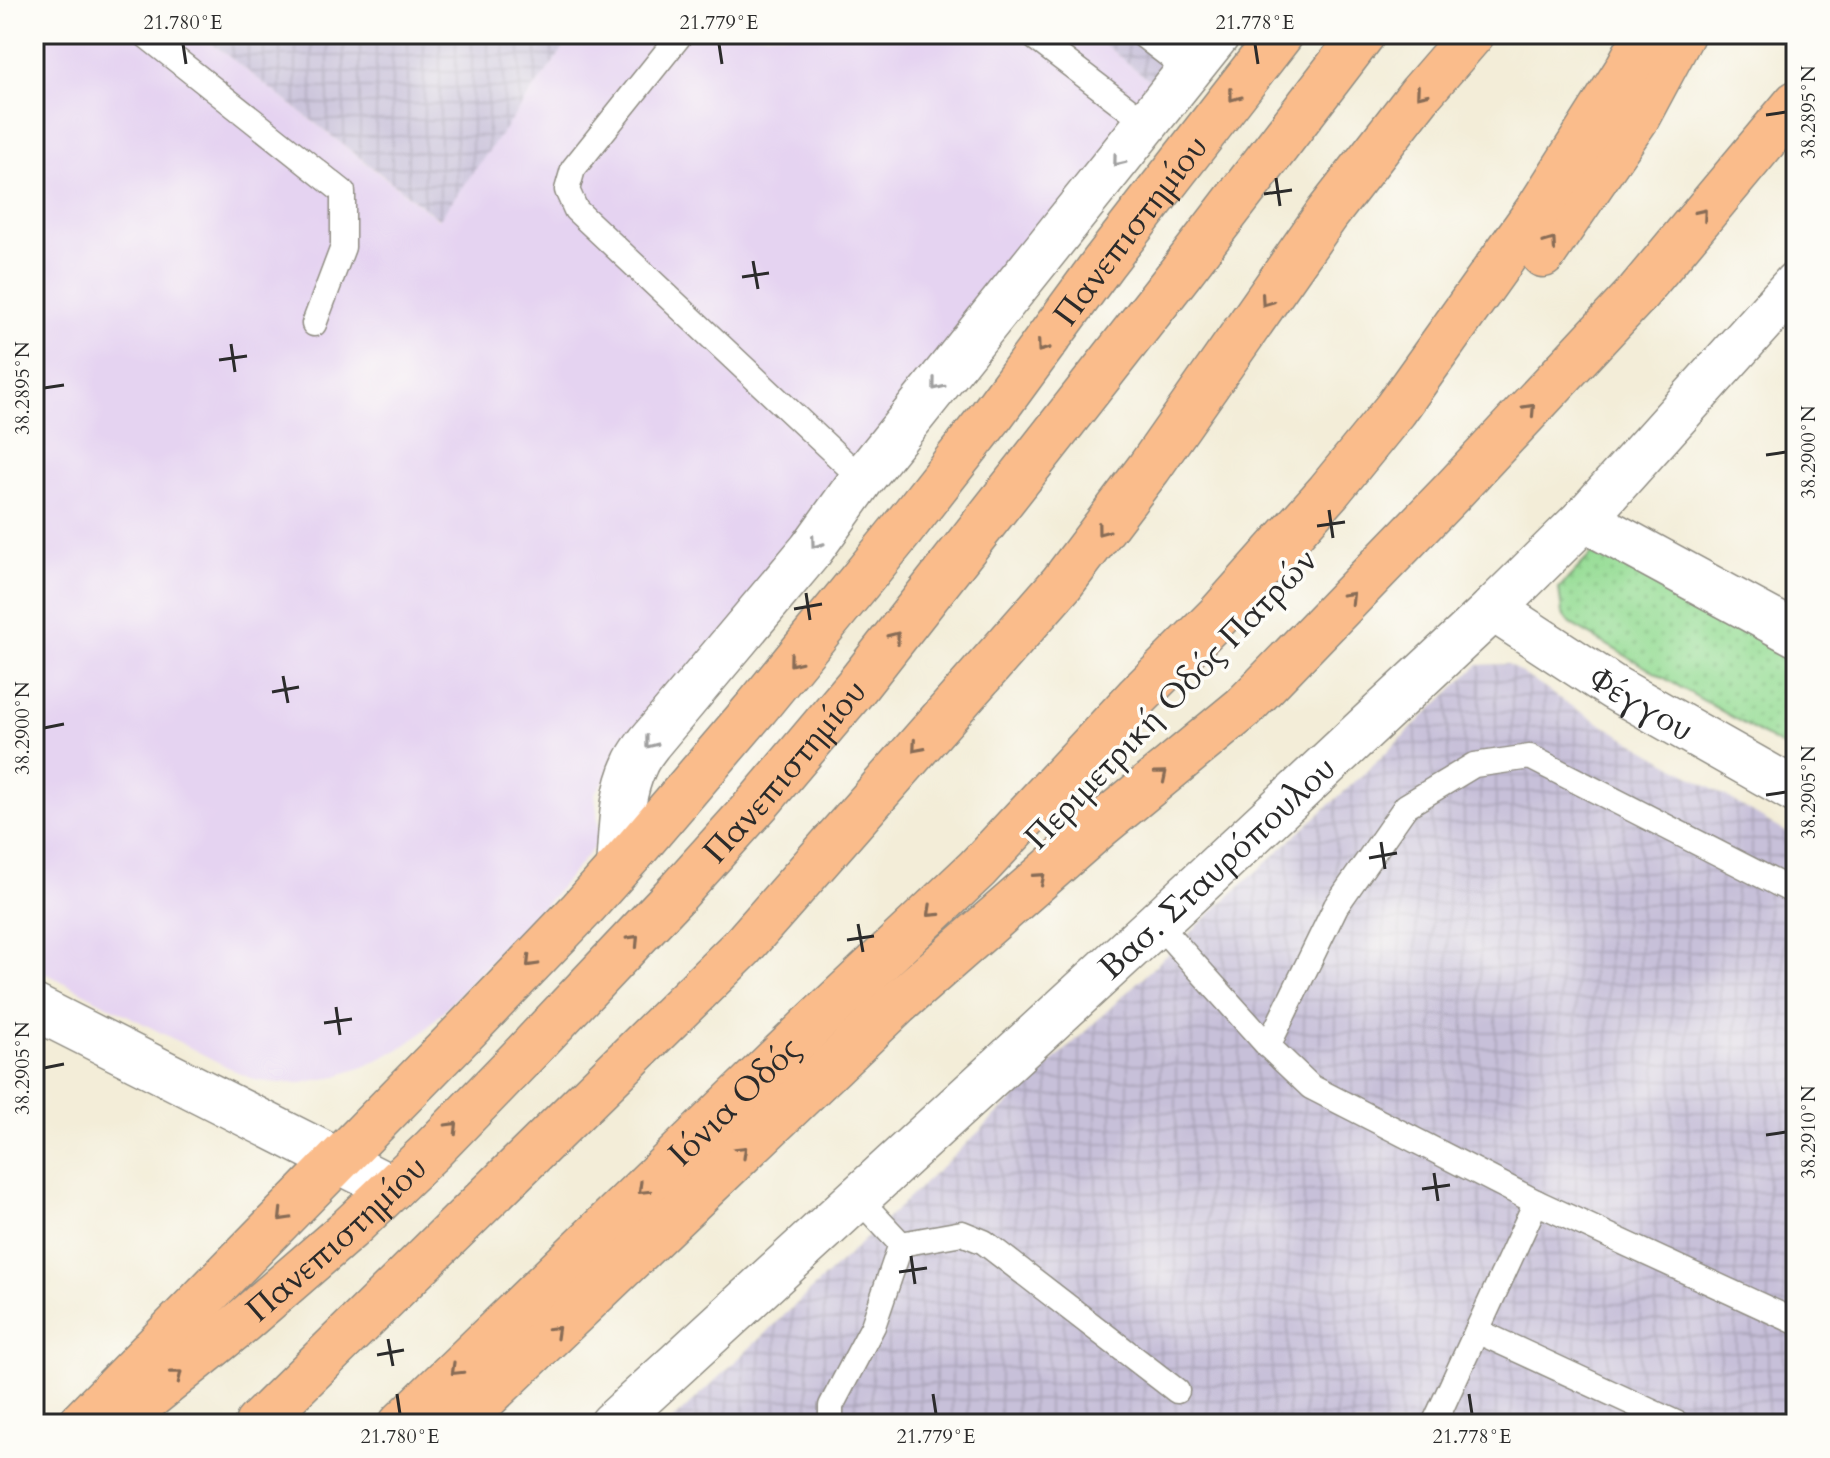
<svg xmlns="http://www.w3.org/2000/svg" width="1830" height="1458" font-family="Cardo,serif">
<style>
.built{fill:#e5d3f1}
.industrial{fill:url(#industrial-grid)}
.park{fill:url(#park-dots);stroke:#618460;stroke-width:2}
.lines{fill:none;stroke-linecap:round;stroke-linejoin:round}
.service-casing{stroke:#8f8c82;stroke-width:27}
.minor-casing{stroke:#8f8c82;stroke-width:47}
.tertiary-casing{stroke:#8f8c82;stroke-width:47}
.primary-casing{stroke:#8f8c82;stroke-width:47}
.motorway-casing{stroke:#8f8c82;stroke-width:47}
.service{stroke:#fff;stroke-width:24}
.minor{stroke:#fff;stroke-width:44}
.tertiary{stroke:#fff;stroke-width:44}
.primary{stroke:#fabc8b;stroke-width:44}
.motorway{stroke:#fabc8b;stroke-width:44}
.oneway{stroke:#886c56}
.oneway2{stroke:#a0a0a0}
.ticks{fill:none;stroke:#2b2b2b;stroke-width:3}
.labels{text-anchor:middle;stroke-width:7;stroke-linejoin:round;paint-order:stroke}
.street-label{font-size:34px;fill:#2b2b2b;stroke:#fdfcf7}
.neatline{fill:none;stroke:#2b2b2b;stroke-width:3}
.ticks-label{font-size:20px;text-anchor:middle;fill:#2b2b2b}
</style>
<defs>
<pattern id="industrial-grid" width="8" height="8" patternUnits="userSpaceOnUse" patternTransform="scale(2)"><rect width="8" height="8" fill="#c7c0d9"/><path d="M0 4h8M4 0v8" fill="none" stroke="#aba5ba"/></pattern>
<pattern id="park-dots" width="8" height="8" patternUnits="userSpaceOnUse" patternTransform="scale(2)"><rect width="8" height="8" fill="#97dd96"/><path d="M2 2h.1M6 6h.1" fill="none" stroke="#82be81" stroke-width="1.8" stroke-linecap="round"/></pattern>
</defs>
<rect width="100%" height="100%" fill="#fdfcf7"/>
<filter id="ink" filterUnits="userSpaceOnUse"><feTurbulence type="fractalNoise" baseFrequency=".0125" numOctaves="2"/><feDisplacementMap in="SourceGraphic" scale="16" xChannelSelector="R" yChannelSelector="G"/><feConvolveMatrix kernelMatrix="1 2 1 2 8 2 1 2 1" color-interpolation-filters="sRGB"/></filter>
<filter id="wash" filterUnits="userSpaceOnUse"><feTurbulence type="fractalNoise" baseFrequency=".006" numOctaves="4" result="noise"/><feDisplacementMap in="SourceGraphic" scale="32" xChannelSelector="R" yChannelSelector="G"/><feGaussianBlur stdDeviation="1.8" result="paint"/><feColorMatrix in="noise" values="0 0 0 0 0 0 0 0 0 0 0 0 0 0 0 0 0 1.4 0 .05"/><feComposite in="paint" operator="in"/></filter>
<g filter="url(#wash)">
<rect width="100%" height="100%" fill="#f3edd8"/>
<polygon class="built" points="34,34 200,34 438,219 574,34 1091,34 1166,93 595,793 600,840 552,897 422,1033 403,1047 366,1066 334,1077 302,1083 275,1083 255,1080 239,1073 34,967"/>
<g class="industrial">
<polygon points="200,34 574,34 439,219"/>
<polygon points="1091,34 1205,34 1166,93"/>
<polygon points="1508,664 1571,706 1796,838 1796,1424 669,1424 1213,911 1370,768 1478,665"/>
</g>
<polygon class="park" points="1603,542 1796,649 1796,754 1571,624 1562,613 1559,588"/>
</g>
<g filter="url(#ink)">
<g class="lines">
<g class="service-casing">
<g id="service">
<polyline points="144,34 343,192 343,247 314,324"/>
<polyline points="681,34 573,169 567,190 576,210 862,479"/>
<polyline points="1030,34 1148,124"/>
<polyline points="1141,34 1189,71"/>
<polyline points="1157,923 1268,1046 1311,1087 1536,1202 1796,1322"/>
<polyline points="1268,1046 1336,906 1406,806 1474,765 1530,757 1796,893"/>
<polyline points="857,1197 901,1244 962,1233 984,1242 1177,1391"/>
<polyline points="1477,1331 1678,1424"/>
<polyline points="831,1424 831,1406 873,1326 901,1244"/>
<polyline points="1434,1424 1536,1202"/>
</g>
</g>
<g class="minor-casing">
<g id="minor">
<polyline points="1584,519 1796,634"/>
<path d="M618,868C621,834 620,796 635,765C638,757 644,750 649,743L811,550L862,479L1218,34"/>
</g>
</g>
<g class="tertiary-casing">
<g id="tertiary">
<path id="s1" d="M1493,609L1614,688L1796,791"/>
<polyline points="34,1007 392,1188"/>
<path id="s2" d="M612,1424L1157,923L1493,609L1584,519L1796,283"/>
</g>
</g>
<g class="primary-casing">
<g id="primary">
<path id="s3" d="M80,1424L466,1030L581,910L639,845L757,707L900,532L991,416L1104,262L1281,34"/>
<path id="s4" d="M116,1424L242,1322L349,1229L432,1150L521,1058L677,893L759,802L856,687L1181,272L1363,34"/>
</g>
</g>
<g class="motorway-casing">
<g id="motorway">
<polyline points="1543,255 1637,118 1682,34"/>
<polyline points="257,1424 742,947 1062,583 1149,468 1327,214 1421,93 1472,34"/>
<path id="s5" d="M401,1424L811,1026L977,869L1138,696L1218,616L1329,491L1395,410L1539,208L1626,71L1646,34"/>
<polyline points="458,1424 897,1004 1101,825 1243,708 1451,493 1635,296 1796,103"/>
</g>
</g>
<use href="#service" class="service"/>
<use href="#minor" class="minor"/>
<use href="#tertiary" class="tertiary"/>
<use href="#primary" class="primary"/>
<use href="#motorway" class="motorway"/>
</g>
<defs><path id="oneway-chevron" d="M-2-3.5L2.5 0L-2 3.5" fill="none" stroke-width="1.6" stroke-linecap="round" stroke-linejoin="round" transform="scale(2)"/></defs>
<g class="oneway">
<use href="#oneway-chevron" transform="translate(1421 93) rotate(130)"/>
<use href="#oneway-chevron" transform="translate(1234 96) rotate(127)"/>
<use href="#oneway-chevron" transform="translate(1702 214) rotate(-50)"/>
<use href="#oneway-chevron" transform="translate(1551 243) rotate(-55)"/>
<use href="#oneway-chevron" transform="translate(1266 301) rotate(125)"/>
<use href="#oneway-chevron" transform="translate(1042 347) rotate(126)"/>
<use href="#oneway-chevron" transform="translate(1530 409) rotate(-47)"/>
<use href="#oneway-chevron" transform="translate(1102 530) rotate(127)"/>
<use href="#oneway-chevron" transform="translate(1350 597) rotate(-46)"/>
<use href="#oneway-chevron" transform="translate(895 637) rotate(-52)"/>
<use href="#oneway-chevron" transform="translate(794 661) rotate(129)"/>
<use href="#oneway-chevron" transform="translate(917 747) rotate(131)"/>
<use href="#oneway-chevron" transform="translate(1162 775) rotate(-40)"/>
<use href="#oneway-chevron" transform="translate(1040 878) rotate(-41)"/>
<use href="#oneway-chevron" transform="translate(932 912) rotate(137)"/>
<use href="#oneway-chevron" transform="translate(634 940) rotate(-47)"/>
<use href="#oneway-chevron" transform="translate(531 962) rotate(134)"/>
<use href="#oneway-chevron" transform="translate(453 1127) rotate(-46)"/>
<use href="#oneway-chevron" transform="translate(742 1151) rotate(-44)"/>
<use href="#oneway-chevron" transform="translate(643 1189) rotate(136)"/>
<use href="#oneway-chevron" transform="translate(283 1216) rotate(134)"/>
<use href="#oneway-chevron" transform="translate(555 1331) rotate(-44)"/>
<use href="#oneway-chevron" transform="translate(456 1370) rotate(136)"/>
<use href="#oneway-chevron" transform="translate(177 1375) rotate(-39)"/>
</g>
<g class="oneway2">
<use href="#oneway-chevron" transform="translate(1118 161) rotate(129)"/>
<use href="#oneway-chevron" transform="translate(937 385) rotate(129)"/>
<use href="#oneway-chevron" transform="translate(816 543) rotate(126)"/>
<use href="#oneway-chevron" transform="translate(650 743) rotate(128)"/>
</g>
</g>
<path class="ticks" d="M183,44L186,64M719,44L722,64M1255,44L1258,64M1766,115L1786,112M1276,178L1280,206M1264,194L1292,190M753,261L758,289M742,277L769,273M231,344L235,372M219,360L247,356M44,388L64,385M1766,455L1786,452M1329,510L1333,538M1317,526L1345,522M806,593L810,620M794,609L822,604M283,676L288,703M272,692L299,687M44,728L64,724M1766,795L1786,792M1381,842L1385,869M1369,858L1397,853M858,924L863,952M847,940L874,936M336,1007L340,1035M324,1023L352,1019M44,1068L64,1064M1766,1135L1786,1132M1434,1173L1438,1201M1422,1189L1450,1185M911,1256L915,1284M899,1272L927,1268M388,1339L393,1366M377,1355L404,1350M397,1394L400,1414M933,1394L936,1414M1469,1394L1472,1414"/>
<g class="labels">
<g class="street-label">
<text dy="12" stroke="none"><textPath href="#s3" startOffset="1592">Πανεπιστημίου</textPath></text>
<text transform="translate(1170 698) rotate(-46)" y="12">Περιμετρική Οδός Πατρών</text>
<text dy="12" stroke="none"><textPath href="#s1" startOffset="176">Φέγγου</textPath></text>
<text dy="12" stroke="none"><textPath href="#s4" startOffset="936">Πανεπιστημίου</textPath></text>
<text dy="12" stroke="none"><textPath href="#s2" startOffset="822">Βασ. Σταυρόπουλου</textPath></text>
<text dy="12" stroke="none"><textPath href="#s5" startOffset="464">Ιόνια Οδός</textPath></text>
<text dy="12" stroke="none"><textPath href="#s4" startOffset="288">Πανεπιστημίου</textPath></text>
</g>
</g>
<rect width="1830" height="1458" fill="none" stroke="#fdfcf7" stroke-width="88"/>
<rect x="44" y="44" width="1742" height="1370" class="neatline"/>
<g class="ticks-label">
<text x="183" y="29">21.780°E</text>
<text x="719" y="29">21.779°E</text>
<text x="1255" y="29">21.778°E</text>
<text transform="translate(1808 112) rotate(-90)" y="7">38.2895°N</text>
<text transform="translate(22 388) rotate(-90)" y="7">38.2895°N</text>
<text transform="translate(1808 452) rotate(-90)" y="7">38.2900°N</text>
<text transform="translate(22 728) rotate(-90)" y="7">38.2900°N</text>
<text transform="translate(1808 792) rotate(-90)" y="7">38.2905°N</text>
<text transform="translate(22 1068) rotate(-90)" y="7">38.2905°N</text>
<text transform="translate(1808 1132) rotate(-90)" y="7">38.2910°N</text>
<text x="400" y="1443">21.780°E</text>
<text x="936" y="1443">21.779°E</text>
<text x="1472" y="1443">21.778°E</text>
</g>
</svg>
